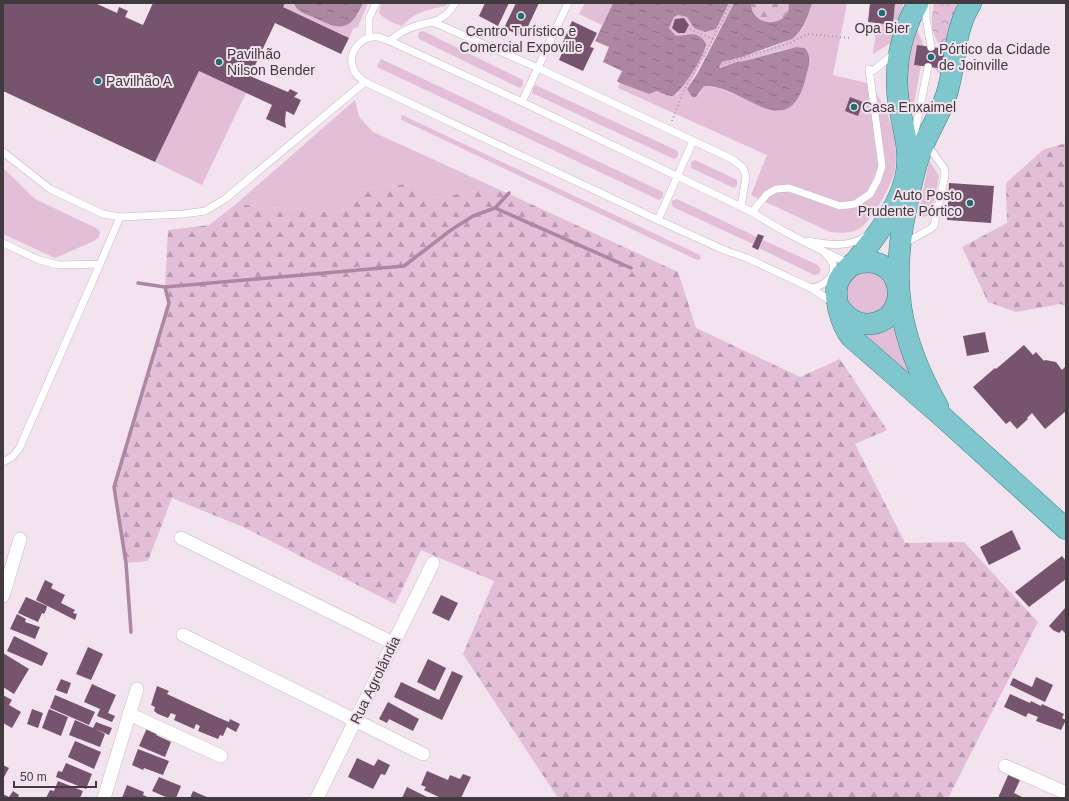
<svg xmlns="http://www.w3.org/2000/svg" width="1069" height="801" font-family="Helvetica,sans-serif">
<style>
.green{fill:#e2bed7;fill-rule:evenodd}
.forest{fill:url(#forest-firs)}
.park{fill:url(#park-crowns)}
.water{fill:url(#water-ripples)}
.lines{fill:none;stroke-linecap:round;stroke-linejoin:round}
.stream{stroke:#ad87a2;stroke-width:3.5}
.building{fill:#77546d}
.service-casing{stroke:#c7b7c2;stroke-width:8}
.minor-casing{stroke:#c7b7c2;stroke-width:14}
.primary-casing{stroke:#337e85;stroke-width:22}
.path{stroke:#a69aa2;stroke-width:2;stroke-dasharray:1 3;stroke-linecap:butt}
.service{stroke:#fff;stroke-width:7}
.minor{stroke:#fff;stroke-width:13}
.primary{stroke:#80c7cd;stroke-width:21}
.poi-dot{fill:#226d73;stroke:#f3e3ee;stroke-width:1.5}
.labels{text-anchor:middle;stroke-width:4;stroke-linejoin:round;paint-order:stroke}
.poi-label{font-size:14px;fill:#413a3f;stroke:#f3e3ee;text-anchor:start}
.street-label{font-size:14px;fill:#413a3f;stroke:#f3e3ee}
</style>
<defs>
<pattern id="forest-firs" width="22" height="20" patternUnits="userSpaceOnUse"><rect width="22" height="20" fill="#e2bed7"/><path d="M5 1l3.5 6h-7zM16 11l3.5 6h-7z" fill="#b99bb0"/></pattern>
<pattern id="park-crowns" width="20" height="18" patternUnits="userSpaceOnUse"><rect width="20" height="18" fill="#e2bed7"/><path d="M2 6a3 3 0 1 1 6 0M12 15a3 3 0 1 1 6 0" fill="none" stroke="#b99bb0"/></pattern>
<pattern id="water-ripples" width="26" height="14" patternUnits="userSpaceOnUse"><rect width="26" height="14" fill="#ad87a2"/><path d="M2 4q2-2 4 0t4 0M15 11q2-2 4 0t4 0" fill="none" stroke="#8e6f85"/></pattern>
</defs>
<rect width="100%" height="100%" fill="#f3e3ee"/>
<g class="green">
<polygon points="285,3 294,3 295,7 358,15 363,3 368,3 358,27 353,29 349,38 283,7"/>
<path d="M381,3H448L446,6C426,10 417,11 402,26C393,23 386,20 379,13Z"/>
<polygon points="585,3 613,3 602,25 579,14"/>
<path d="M729,3H734L687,89L692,97L699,95L704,86L718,88L768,108L778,111L807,72L811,60L805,48C785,45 765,57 746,61C743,62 739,62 736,62C730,63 725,70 719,67L722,62C738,58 787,45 798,34C806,27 809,13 812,3H847L833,75L871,84C880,100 890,116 894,134C896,146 897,162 894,174C889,189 873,219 860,228C851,234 840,233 830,232L751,195L767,155L618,88L620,83L649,94L657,91L677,94L692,74L706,47L686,34L682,36H676L669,28L674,17L678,15L688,17L694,28L705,32L716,29ZM684,18L689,25L685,33H678L672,27L675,19Z"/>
<polygon points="895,3 903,3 903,23 897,39 873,54 877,23 893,25"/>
<polygon points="917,18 918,32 924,46 917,46 914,65 921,66 911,119 903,70"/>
<polygon points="423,31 523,80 523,85 520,88 419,39 418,37 419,32"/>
<polygon points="381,59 663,192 663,197 659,200 377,67"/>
<polygon points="199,71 246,93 202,185 155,162"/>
<polygon points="535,85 678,151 678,156 674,159 532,93 533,89"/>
<polygon points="355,100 359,117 373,132 496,188 433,198 412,183 355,191 341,213 236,204"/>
<polygon points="402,115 700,255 701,259 697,260 402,120 401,116"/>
<polygon points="695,160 737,180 737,185 734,188 691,168 691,162"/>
<polygon points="929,160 939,176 931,215 918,218"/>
<polygon points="3,168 35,199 96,228 100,232 99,237 94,241 55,258 3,234"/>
<polygon points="677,199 757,237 753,244 673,207 672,204 672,201"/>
<polygon points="763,240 818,265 821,270 819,274 814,275 759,248"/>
<path d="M871,268L890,282L888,306L867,318L846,307C843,275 841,278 871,268Z"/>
<polygon points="897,316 922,392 863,338 864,330"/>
</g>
<g class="forest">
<path d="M751,3H789C791,28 751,29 751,3Z"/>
<polygon points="1066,143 1066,306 1060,304 1016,312 988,302 962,247 1007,223 1006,183 1043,150"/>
<polygon points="412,183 433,198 496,188 678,272 696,328 800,377 840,359 887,430 855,444 905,543 964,542 1038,622 948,798 558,798 463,654 494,581 421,550 395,604 243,527 172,498 148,561 126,563 114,487 169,303 165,287 168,230 209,225 236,204 341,213 355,191"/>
</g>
<polygon class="park" points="934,3 963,3 942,93 925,121 928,109 935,103 941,75 934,68 945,69 940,48 932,29 932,17"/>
<g class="water">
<path d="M294,3H363C350,33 339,30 313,17C305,14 296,11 294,3Z"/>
<path d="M613,3H729L716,29L705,32L699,30L694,28L687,17L678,15L674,17L669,28L676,36C688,36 698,29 706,44C706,53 681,94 672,96C668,96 662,93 657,91L649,94L620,83L617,81L622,71L603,62L609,47L595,41Z"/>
<path d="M734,3H751C751,29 791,28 789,3H812C808,16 804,30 792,39L742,57L722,62L719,67L721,68L736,62L745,61L796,47L805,48C813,60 809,64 806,77C788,148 744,84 704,86L696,97H692L687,89L697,74Z"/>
</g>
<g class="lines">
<g class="stream">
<polyline points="495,208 631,268"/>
<polyline points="138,283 165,287 404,266 451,230 473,216 495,208 509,193"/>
<polyline points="131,632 126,563 114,487 169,303 165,287"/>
</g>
</g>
<g class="building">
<polygon points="3,3 95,3 117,13 119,7 128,11 125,17 143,25 153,3 285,3 283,7 349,38 341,54 275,23 250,76 288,92 290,89 298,93 294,97 301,100 294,115 286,111 285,121 286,128 266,119 272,105 199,71 155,162 3,91"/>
<polygon points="485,3 509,3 498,26 479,16"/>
<polygon points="516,3 539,3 523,37 504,28"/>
<polygon points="870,3 895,3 893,25 868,22"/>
<polygon points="684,18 689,25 685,33 678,33 672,28 675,19"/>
<polygon points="572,21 597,33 590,47 594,48 583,71 559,60 562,53 559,51"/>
<polygon points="917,45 947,49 945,69 914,65"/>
<polygon points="850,97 863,102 858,116 845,111"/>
<polygon points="949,183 994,186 991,223 947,220"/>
<polygon points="758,234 764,236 758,250 752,247"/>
<polygon points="985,332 989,352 967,356 963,336"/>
<polygon points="1024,345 1033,355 1036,352 1044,361 1045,360 1056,362 1062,370 1066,366 1066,411 1045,429 1032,413 1027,418 1028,419 1017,429 1010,421 1006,424 973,387 995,368 996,369"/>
<polygon points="1012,530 1021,549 989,565 980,547"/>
<polygon points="1062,556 1066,561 1066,579 1029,607 1015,592"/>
<polygon points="45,580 53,584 51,588 65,595 61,603 75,610 73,613 77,614 75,620 36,600"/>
<polygon points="441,595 458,603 449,621 432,613"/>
<polygon points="26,597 47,606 46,610 44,614 42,613 38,622 18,613"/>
<polygon points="1066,607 1066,634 1062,630 1059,633 1053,630 1049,626"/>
<polygon points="17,614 26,619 25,622 40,627 35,639 10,629"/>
<polygon points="14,636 48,653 42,666 7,651"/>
<polygon points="88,647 103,654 91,680 76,674"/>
<polygon points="3,653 29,669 14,694 3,687"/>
<polygon points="428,659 446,668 435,691 417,682"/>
<polygon points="452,671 463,676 442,720 394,697 401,682 439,700"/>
<polygon points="1036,677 1053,685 1045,702 1010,685 1013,678 1032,687"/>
<polygon points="61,679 71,683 67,694 56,690"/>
<polygon points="92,684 116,695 108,713 115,716 112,722 97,716 100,709 84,702"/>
<polygon points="157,686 169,691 167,694 180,700 217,717 229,722 230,719 240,724 236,732 227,727 223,736 220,735 218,739 198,731 200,726 196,724 194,729 174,720 176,715 171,713 168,718 158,714 154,711 155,707 151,705"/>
<polygon points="1010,694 1030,703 1031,701 1041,706 1042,704 1064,714 1062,718 1066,720 1061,730 1036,721 1038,717 1028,713 1026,717 1004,707"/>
<polygon points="3,695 12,700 9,705 21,712 12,728 3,723"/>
<polygon points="55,695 95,712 89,725 50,708"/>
<polygon points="388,702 419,719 413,731 389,719 387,723 379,719"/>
<polygon points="32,709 43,713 38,728 27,724"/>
<polygon points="49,709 68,717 61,736 42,728"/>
<polygon points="75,720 93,728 96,722 112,728 109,735 96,729 105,734 100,747 69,735"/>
<polygon points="147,728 158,732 156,735 171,742 165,757 139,746"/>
<polygon points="75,741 101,752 94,769 68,757"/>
<polygon points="138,749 169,761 163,775 144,768 143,770 132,765"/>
<polygon points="357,758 374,766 378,759 390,765 385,775 381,774 373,789 348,777"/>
<polygon points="66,763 92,774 86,789 56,777 58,771 62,772"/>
<polygon points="3,765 9,768 3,779"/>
<polygon points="427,771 448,780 450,775 460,779 463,774 471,777 461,798 452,798 448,797 448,798 441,797 441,798 424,790 426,787 421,785"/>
<polygon points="1009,773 1021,778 1014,793 1024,798 998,798"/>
<polygon points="159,777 181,786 176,798 168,798 152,791"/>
<polygon points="58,781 83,791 80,798 46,798 50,790 54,791"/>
<polygon points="127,785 144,792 143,795 150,798 122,798"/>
<polygon points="407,787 429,798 402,798"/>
<polygon points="13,791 19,795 18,798 3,798 3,794 9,797"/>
<polygon points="193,791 209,798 190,798"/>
</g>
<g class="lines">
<g class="service-casing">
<g id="service">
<polyline points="926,3 926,18 931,47"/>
<path d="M433,22C443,18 450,13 455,3"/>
<polyline points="369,38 369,18 376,3"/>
<path d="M390,41C403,29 416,25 433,22L538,68L732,159L743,168L746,177L741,207"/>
<polyline points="874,70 895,53"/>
<polyline points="522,102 568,3"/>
<polyline points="913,141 928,67"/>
<polyline points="3,152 50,189 103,214 120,217 183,214 205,211 225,199 365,82"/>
<polyline points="752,212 767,194 776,189 789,188 840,206 855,204 870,194 878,179 882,166 869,69"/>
<polyline points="658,220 693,141"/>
<path d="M808,241C827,245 849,248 866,236"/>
<polyline points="3,243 39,260 58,265 100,264 120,217"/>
<polyline points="903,244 930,229 934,226 945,175 944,168 927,145"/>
<path d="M811,288C823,286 836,278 833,264C832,260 827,256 825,253"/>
<path d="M834,303L811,288L747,258L724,250L658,220L365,82C360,78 355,75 353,68C347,53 361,35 378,37C382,38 386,40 390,41L522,102L752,212C782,232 817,248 850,264"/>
<polyline points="3,462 12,457 19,449 100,264"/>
</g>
</g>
<g class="minor-casing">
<g id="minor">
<polyline points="181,538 393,643"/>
<polyline points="3,596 20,539"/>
<polyline points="183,635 423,754"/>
<polyline points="129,714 221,756"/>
<polyline points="1005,766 1066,793"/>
<polyline points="104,798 137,689"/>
<polyline points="317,798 433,563"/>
</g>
</g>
<g class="primary-casing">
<g id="primary">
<path d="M918,3C900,34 893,70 899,105C904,133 913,157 903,186C894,213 877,236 859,257C853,265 843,271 839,280C832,294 841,325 851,337L945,419L1066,529"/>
<path d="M839,307C847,318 856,325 870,324C915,319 904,247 852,265"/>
<path d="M938,407C898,336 889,280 908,200C911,186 914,171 919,156C926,135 939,117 946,96C957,64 952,34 971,3"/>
</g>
</g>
<g class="path">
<polyline points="713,39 731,3"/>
<polyline points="704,56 720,65 790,43 808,34 850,38"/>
<polyline points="672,121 685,88 713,39 687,28"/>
</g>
<use href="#service" class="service"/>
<use href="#minor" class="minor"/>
<use href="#primary" class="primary"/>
</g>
<g class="poi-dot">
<circle cx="882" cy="13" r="4"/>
<circle cx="521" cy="16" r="4"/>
<circle cx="931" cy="57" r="4"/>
<circle cx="219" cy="62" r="4"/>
<circle cx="98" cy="81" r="4"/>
<circle cx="854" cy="107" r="4"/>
<circle cx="970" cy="203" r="4"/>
</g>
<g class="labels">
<g class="poi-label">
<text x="882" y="33" text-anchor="middle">Opa Bier</text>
<text x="521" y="36" text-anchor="middle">Centro Turístico e<tspan x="521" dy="16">Comercial Expoville</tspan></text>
<text x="939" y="54">Pórtico da Cidade<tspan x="939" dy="16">de Joinville</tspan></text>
<text x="227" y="59">Pavilhão<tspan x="227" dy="16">Nilson Bender</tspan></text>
<text x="106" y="86">Pavilhão A</text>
<text x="862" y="112">Casa Enxaimel</text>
<text x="962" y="200" text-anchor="end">Auto Posto<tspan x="962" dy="16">Prudente Pórtico</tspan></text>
</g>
<g class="street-label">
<text transform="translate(375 680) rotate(-64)" y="5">Rua Agrolândia</text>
</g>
</g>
<rect width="1069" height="801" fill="none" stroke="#413a3f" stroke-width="8"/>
<path d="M14 781v6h82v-6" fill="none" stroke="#413a3f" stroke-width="2"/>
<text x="20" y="781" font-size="12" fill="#413a3f" stroke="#f3e3ee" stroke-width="3" paint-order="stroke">50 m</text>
</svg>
